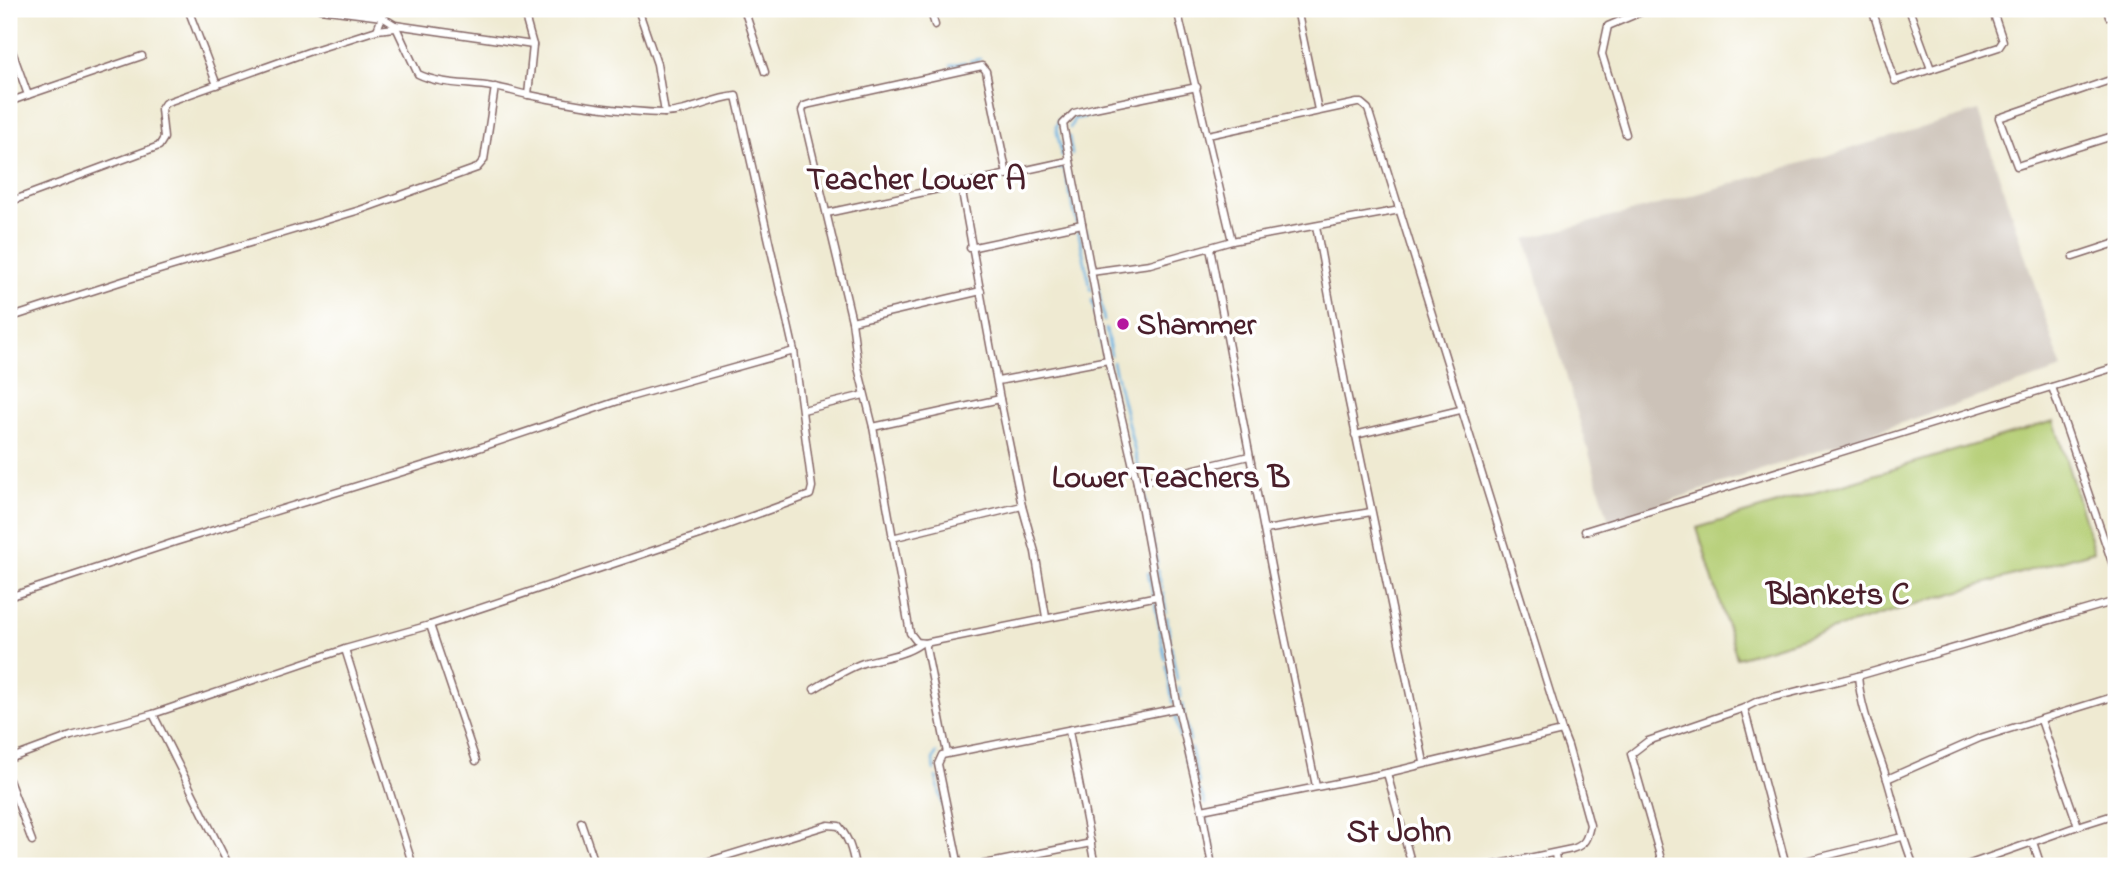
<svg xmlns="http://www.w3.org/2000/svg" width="2125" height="875" font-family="'Indie Flower',sans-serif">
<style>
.industrial{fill:#ccc2b8}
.grass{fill:#b4cd73;stroke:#7f764f;stroke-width:2}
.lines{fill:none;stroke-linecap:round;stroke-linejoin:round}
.stream{stroke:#69b1e0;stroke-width:2.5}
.minor-casing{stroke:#846665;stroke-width:9}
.minor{stroke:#fff;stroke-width:6}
.poi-dot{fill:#b5179e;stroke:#fff;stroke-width:2.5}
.labels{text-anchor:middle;stroke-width:7;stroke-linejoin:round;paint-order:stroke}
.poi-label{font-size:30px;font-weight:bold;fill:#4a1f2b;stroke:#fff;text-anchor:start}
.quarter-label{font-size:33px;font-weight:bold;fill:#4a1f2b;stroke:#fff}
</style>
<rect width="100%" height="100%" fill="#fff"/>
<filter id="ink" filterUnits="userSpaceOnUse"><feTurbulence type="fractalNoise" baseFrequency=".0143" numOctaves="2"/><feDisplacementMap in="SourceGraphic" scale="14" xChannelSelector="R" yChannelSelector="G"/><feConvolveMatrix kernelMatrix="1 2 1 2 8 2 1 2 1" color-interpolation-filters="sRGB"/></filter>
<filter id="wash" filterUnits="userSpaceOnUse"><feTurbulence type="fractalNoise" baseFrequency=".00686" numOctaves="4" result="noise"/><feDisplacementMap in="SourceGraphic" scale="28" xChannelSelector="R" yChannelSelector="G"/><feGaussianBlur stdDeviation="1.57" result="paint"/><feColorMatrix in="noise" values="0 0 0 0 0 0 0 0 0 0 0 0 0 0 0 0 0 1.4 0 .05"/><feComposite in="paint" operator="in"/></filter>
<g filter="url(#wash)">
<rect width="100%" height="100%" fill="#efead2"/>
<polygon class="industrial" points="1978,111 2062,369 1609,521 1526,239 1673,201"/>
<polygon class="grass" points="2054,421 2094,551 1737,658 1697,528"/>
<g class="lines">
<g class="stream">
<polyline points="532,15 545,9"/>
<polyline points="970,61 980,59"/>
<polyline points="951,65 965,62"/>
<polyline points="1059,119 1056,127 1062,156"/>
<polyline points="1070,128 1074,119 1101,114"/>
<polyline points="1069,137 1072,154"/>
<polyline points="1050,167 1064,168 1077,223"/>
<polyline points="967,187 1008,177"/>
<polyline points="939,193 952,190"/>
<polyline points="1078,230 1091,290"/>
<polyline points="1086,230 1095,268"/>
<polyline points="1096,277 1104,321"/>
<polyline points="1092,300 1104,357"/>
<polyline points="1106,329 1111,355"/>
<polyline points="1113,362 1140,473"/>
<polyline points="1106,365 1115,410"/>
<polyline points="1120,432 1129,468"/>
<polyline points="1143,486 1151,532"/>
<polyline points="1152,536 1153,543"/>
<polyline points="1154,546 1157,564"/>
<polyline points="1157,569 1162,589"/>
<polyline points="1148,573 1153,595"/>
<polyline points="1163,593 1166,612"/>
<polyline points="1155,604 1165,659"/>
<polyline points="1167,617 1170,641"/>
<polyline points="1171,647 1177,680"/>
<polyline points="1166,665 1173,703"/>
<polyline points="1179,688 1181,698"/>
<polyline points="1182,704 1184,716"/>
<polyline points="1175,714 1180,737"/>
<polyline points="1185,720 1190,741"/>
<polyline points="1183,748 1186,763"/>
<polyline points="1191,748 1199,784"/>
<polyline points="934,770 933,760 936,753"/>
<polyline points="936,777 944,810"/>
<polyline points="1200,790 1205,804"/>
<polyline points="1207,817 1217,866"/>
<polyline points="952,849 956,866"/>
</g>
</g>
</g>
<g filter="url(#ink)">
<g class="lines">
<g class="minor-casing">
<g id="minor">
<polyline points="188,9 217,85"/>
<polyline points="320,9 382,17 395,25 533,45"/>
<polyline points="523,9 533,45 528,95"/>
<polyline points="638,9 657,64 665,113"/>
<polyline points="744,9 765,72"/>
<polyline points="930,9 935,25"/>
<polyline points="1177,9 1232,241"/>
<polyline points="1297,9 1318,110"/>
<polyline points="1872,9 1895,81 1999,47 2003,41 1992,9"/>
<polyline points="1909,9 1931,69"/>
<polyline points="2107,9 2109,17"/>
<polyline points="377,30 382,17 377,9"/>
<polyline points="9,36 12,51 28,95 9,102"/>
<polyline points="2116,78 1999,118 2017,166 2116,135"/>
<polyline points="1197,87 1094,108 1074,113 1063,124 1108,360 1137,483 1178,708 1202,810 1212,866"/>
<polyline points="28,95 142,56"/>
<polyline points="1626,134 1602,54 1608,26 1648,9"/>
<polyline points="1007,175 986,71 982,66 810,104 804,106 802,111 852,321 858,367 873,427 910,633 917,642 925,643 1158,596"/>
<polyline points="961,186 1000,399 1022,506 1035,552 1046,617"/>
<polyline points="9,202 159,146 164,138 161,109 165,103 311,51 377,30 395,28"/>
<polyline points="827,213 1068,161"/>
<polyline points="1316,226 1345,383 1424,762"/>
<polyline points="970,248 1082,224"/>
<polyline points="1210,248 1280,614 1316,786"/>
<polyline points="2073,257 2116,243"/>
<polyline points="1091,272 1150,264 1232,241 1400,210"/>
<polyline points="9,318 126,280 360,210 477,168 484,160 495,87"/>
<polyline points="852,321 981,291"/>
<polyline points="998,381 1108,360"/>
<polyline points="2052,387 2116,574"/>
<polyline points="803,410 864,395"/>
<polyline points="873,427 1000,399"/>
<polyline points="1355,435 1460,410"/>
<polyline points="1137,483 1249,456"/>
<polyline points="1265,530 1371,512"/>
<polyline points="1585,531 2116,367"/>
<polyline points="892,538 1022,506"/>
<polyline points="9,597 175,542 464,453 630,397 794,351"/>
<polyline points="430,625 476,761"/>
<polyline points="925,643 947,753"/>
<polyline points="345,649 413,866"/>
<path d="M1858,676C1861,712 1876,744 1887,779C1896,809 1902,838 1914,866"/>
<path d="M814,689C829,680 846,669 863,663C883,657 903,656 920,644"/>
<polyline points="1744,708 1786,865"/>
<polyline points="153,714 229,866"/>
<polyline points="1069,731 1095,866"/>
<path d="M9,759L71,736L153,714L345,649L430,625L700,535L810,495L812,487L794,351L736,96C711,98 689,113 663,113C619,112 572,104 529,95C517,93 505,88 492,87C469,83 440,85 418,74L395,25"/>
<polyline points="1387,773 1412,866"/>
<polyline points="1887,779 1980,738 2116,696"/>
<polyline points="9,780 32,841"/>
<polyline points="1202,810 1387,773 1562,731 1368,109 1361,103 1357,103 1208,135"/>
<polyline points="581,822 596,866"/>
<polyline points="2078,826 2116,814"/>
<polyline points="1555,854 1557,866"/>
<path d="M693,866L828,825L839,826C849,839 852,850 855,866"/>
<polyline points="959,866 938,764 942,755 1178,708"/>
<polyline points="975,866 1091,843"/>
<path d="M1489,866L1572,849C1585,845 1587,839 1590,825L1568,746L1562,731"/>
<polyline points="1663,866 1631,754 1648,741 1744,708 1758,701 1858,676 2116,601"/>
<polyline points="1785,866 1902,837"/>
<polyline points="1964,866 2033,842"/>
<polyline points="2041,866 2033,842 2078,826 2041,720"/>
</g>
</g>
<use href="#minor" class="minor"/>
</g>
</g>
<circle class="poi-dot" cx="1123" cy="324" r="7"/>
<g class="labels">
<g class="poi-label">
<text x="1137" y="334">Shammer</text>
</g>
<g class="quarter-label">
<text x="916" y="189">Teacher Lower A</text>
<text x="1171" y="487">Lower Teachers B</text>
<text x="1838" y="604">Blankets C</text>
<text x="1399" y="841">St John</text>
</g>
</g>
<rect width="2125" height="875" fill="none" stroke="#fff" stroke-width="35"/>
</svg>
